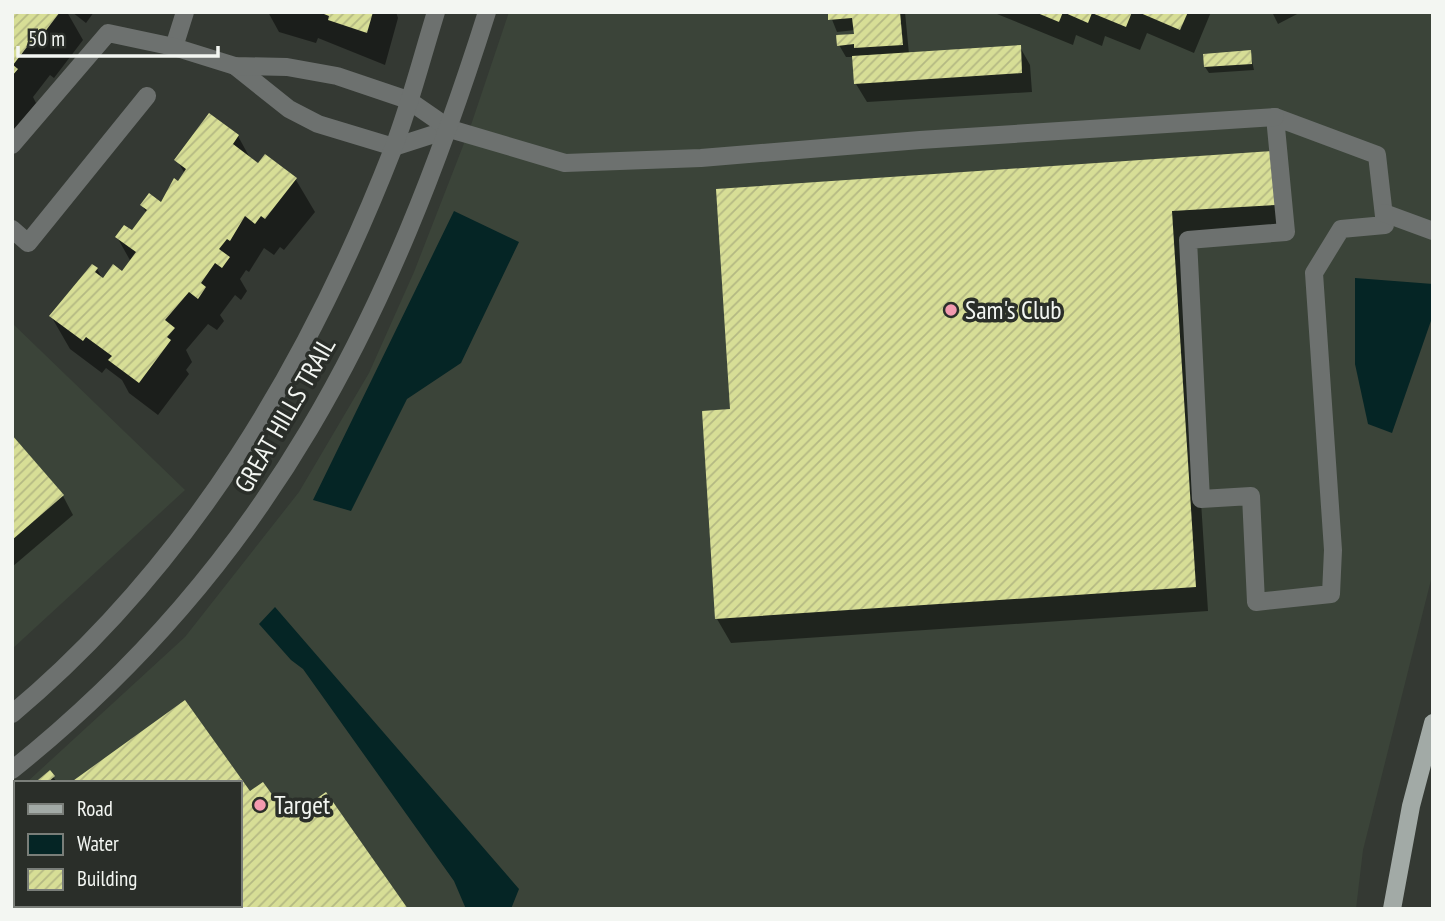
<svg xmlns="http://www.w3.org/2000/svg" width="1445" height="921" font-family="'PT Sans Narrow',sans-serif">
<style>
.built{fill:#3b4439}
.water{fill:#052525}
.shadow{fill:#0007}
.building{fill:url(#building-hatch)}
.lines{fill:none;stroke-linecap:round;stroke-linejoin:round}
.minor{stroke:#6d716f;stroke-width:18}
.major{stroke:#a2aaa6;stroke-width:18}
.poi-dot{fill:#f29aaf;stroke:#2a2e29;stroke-width:2.5}
.labels{text-anchor:middle;stroke-width:7;stroke-linejoin:round;paint-order:stroke}
.poi-label{font-size:26px;fill:#f3f6f2;stroke:#2a2e29;text-anchor:start}
.street-label{font-size:26px;fill:#f3f6f2;stroke:#2a2e29}
</style>
<defs>
<pattern id="building-hatch" width="6" height="6" patternUnits="userSpaceOnUse" patternTransform="scale(1.75)"><rect width="6" height="6" fill="#d7de96"/><path d="M-1 1l2-2M0 6l6-6M5 7l2-2" fill="none" stroke="#b4b983"/></pattern>
</defs>
<rect width="100%" height="100%" fill="#343933"/>
<g class="built">
<polygon points="509,12 1433,12 1433,572 1363,850 1356,909 12,909 12,795 16,792 16,905 240,905 240,783 26,783 185,637 299,492 369,373 414,272 470,128"/>
<polygon points="12,323 185,490 12,649"/>
</g>
<g class="water">
<polygon points="454,211 519,242 461,363 407,399 351,511 313,500"/>
<polygon points="1355,278 1433,284 1433,315 1392,433 1368,424 1355,364"/>
<polygon points="275,607 519,889 511,909 466,909 454,881 303,669 291,660 259,624"/>
</g>
<g class="shadow">
<polygon points="12,12 67,12 83,40 54,78 50,75 33,97 36,103 12,133"/>
<polygon points="72,12 94,12 86,23"/>
<polygon points="268,12 396,12 398,18 385,65 318,38 316,43 279,32"/>
<polygon points="829,12 905,12 909,54 1020,47 1030,65 1032,92 867,102 856,84 854,57 846,57 839,45 855,36 855,30 837,32"/>
<polygon points="992,12 1211,12 1194,53 1147,33 1140,50 1105,36 1102,46 1076,35 1073,45"/>
<polygon points="1272,12 1301,12 1278,24"/>
<polygon points="1250,52 1254,70 1209,73 1205,67"/>
<polygon points="238,136 251,160 259,165 265,157 296,180 315,212 284,250 280,247 274,255 264,248 249,272 246,270 240,279 247,291 241,300 235,295 220,315 224,321 217,330 208,324 186,350 192,362 186,370 189,374 158,415 129,393 122,380 106,368 102,373 70,349 51,316 97,269 103,280 123,273 131,262 117,237 132,233 147,214 142,205 161,204 178,183 185,174 177,160"/>
<polygon points="1271,153 1289,228 1184,235 1208,611 731,643 717,619 731,411"/>
<polygon points="12,438 63,496 73,515 12,567"/>
<polygon points="185,702 250,793 406,909 16,905 240,905 240,783"/>
<polygon points="53,777 57,782 42,783"/>
</g>
<g class="building">
<polygon points="12,12 60,12 34,46 30,43 13,65 18,69 12,76"/>
<polygon points="319,12 373,12 367,33 328,20 329,16"/>
<polygon points="828,12 900,12 903,45 854,48 854,44 837,46 836,35 854,34 852,18 828,20"/>
<polygon points="1035,12 1063,12 1059,22"/>
<polygon points="1063,12 1132,12 1126,27 1092,13 1088,23"/>
<polygon points="1138,12 1188,12 1180,30"/>
<polygon points="1021,45 1022,73 854,84 852,56"/>
<polygon points="1251,50 1252,64 1204,67 1203,54"/>
<polygon points="209,113 239,135 233,144 258,163 265,154 297,178 265,219 261,216 255,224 245,216 230,241 227,239 219,249 230,257 222,268 215,263 201,283 206,287 198,299 189,292 165,320 175,328 167,337 171,340 139,383 108,360 112,356 86,337 83,341 49,316 92,264 98,268 95,272 103,278 113,264 122,271 136,252 115,237 124,225 132,230 147,210 140,205 149,193 161,202 174,178 178,181 186,169 174,160"/>
<polygon points="1272,151 1276,205 1172,211 1196,587 715,619 702,411 730,409 716,189"/>
<polygon points="12,435 64,495 12,540"/>
<polygon points="185,700 250,791 263,782 289,818 326,792 408,909 12,909 12,824 16,821 16,905 240,905 240,783 70,783"/>
<polygon points="50,770 55,776 47,783 41,783 38,780"/>
</g>
<g class="lines">
<g class="minor">
<polyline points="174,47 185,12"/>
<polyline points="235,66 289,109 318,124 394,147 450,129"/>
<polygon points="1275,117 1377,155 1385,225 1341,229 1314,273 1333,550 1331,594 1256,602 1251,496 1201,499 1188,240 1286,232"/>
<polyline points="12,145 108,33 174,47 235,66 287,67 337,76 408,100 450,129 565,163 701,158 920,140 1275,117"/>
<polyline points="1384,213 1433,231"/>
<polyline points="12,229 28,243 147,96"/>
<path d="M12,714C191,564 309,364 393,149C410,105 422,57 436,12"/>
<path d="M12,770C269,564 390,319 487,12"/>
</g>
<polyline class="major" points="1392,909 1411,806 1433,723"/>
</g>
<g class="poi-dot">
<circle cx="951" cy="310" r="7"/>
<circle cx="260" cy="805" r="7"/>
</g>
<g class="labels">
<g class="poi-label">
<text x="965" y="319">Sam's Club</text>
<text x="274" y="814">Target</text>
</g>
<g class="street-label">
<text transform="translate(285 415) rotate(-60)" y="9">GREAT HILLS TRAIL</text>
</g>
</g>
<rect width="1445" height="921" fill="none" stroke="#f3f6f2" stroke-width="28"/>
<rect x="14" y="781" width="228" height="126" fill="#2a2e29" stroke="#7a7e79" stroke-width="2"/>
<rect x="28" y="804" width="35" height="10" fill="#a2aaa6" stroke="#7a7e79" stroke-width="2"/>
<text x="77" y="816" font-size="21" fill="#f3f6f2">Road</text>
<rect x="28" y="834" width="35" height="21" fill="#052525" stroke="#7a7e79" stroke-width="2"/>
<text x="77" y="851" font-size="21" fill="#f3f6f2">Water</text>
<rect x="28" y="869" width="35" height="21" fill="url(#building-hatch)" stroke="#7a7e79" stroke-width="2"/>
<text x="77" y="886" font-size="21" fill="#f3f6f2">Building</text>
<path d="M18 46v10h200v-10" fill="none" stroke="#f3f6f2" stroke-width="3.5"/>
<text x="28" y="46" font-size="21" fill="#f3f6f2" stroke="#2a2e29" stroke-width="5" paint-order="stroke">50 m</text>
</svg>
